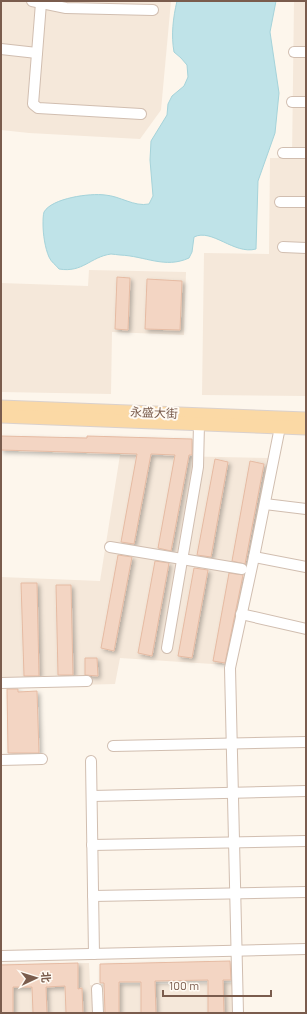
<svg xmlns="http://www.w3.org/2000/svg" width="307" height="1014" font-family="Barlow,'Noto Sans SC',sans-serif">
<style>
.residential{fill:#f5e8da}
.water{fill:#bfe3e8;stroke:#a5d3da}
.building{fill:#f3d5c3;stroke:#e6bba3;filter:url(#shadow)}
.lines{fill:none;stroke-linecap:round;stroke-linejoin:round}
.minor-casing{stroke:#d1beb0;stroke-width:12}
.major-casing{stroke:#dad1cd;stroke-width:15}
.minor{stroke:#fff;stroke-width:10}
.major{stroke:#fbd9a5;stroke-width:13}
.labels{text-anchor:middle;stroke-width:4;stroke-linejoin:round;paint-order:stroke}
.street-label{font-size:12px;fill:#7a5c4d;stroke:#fffaf3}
</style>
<defs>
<filter id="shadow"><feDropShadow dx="2.5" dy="2.5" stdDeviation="2" flood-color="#0004"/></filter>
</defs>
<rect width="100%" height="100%" fill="#fdf6ec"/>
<g class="residential">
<polygon points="1,1 171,1 161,110 140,139 29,133 1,130"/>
<polygon points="294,1 306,1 306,396 202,395 204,253 269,254 270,158 292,158"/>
<polygon points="89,270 186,272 184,335 112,332 111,394 1,392 1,283 88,286"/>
<polygon points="120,455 270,458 228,665 120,658 115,684 1,687 1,577 100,581"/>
<polygon points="89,963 90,985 234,983 235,1013 1,1013 1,964"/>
</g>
<path class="water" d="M177,1H276L270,32L279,93L275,133L258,181L256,249C234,255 212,228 194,237L192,252L189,258C165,269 145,256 120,255C117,255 114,254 111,254C90,257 83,273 59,269C56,265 51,262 49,257C45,248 43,234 43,224C43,221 43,215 44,212C52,198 90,193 105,195C120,196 134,207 149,204L153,196L150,160L151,141L167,115L168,104L172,96L184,86L188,77L187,65L181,58L174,52C171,35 173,18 177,1Z"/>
<g class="building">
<polygon points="117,277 130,278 128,330 115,329"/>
<polygon points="147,279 182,281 180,330 145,329"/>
<polygon points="1,436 87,438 87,436 192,439 192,455 189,455 171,551 158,548 175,455 151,454 134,544 121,542 137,454 1,450"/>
<polygon points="215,459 228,462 211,557 197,555"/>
<polygon points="250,461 264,464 245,564 232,561"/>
<polygon points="118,555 132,557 114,651 101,648"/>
<polygon points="155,561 169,563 152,656 138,653"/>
<polygon points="194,568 208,570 192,658 178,656"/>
<polygon points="229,573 243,575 225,663 213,661"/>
<polygon points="21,583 37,583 39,676 24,676"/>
<polygon points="56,585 71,585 73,675 58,675"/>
<polygon points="85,658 97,658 98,676 85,675"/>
<polygon points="7,689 18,689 18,692 37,691 39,753 8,753"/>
<polygon points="230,961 231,980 223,980 224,1013 208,1013 208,980 155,981 156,1013 141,1013 141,982 119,982 119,1013 105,1013 104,983 100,983 100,964"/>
<polygon points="78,963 78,989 82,988 83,1013 66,1013 65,986 46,987 47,1013 33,1013 32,987 13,987 13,1013 1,1013 1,965"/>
</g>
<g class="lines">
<g class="minor-casing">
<g id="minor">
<polyline points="32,1 66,8 153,10"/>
<polyline points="41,3 33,104 38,108 141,114"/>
<polyline points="1,49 37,53"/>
<polyline points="294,52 306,52"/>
<polyline points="292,102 306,102"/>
<polyline points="283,153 306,153"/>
<polyline points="280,202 306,202"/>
<polyline points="283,247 306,248"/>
<polyline points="265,504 306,509"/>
<polyline points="110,547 242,569"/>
<polyline points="254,557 306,567"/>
<polyline points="241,614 306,629"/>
<polyline points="167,648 198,467 199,424"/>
<polyline points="1,683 87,681"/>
<polyline points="113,746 306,742"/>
<polyline points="1,760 42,759"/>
<polyline points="91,761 94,954"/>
<polyline points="92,796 306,791"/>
<polyline points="92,845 306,841"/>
<polyline points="93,896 306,892"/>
<polyline points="1,956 306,949"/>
<polyline points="97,989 98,1013"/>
<polyline points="238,1013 230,668 254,557 280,427"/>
</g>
</g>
<g class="major-casing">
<g id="major">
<polyline points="1,407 306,419"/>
<polyline points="1,416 306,428"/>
</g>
</g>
<use href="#minor" class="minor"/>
<use href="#major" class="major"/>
</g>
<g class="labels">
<g class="street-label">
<text transform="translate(154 413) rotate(2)" y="4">永盛大街</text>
</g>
</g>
<rect width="307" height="1014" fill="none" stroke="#7a5c4d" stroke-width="4"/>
<g transform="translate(36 978) rotate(86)" stroke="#fffaf3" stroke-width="3" paint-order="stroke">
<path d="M0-3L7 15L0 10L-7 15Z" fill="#7a5c4d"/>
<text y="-6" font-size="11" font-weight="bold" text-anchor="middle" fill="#7a5c4d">北</text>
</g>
<path d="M163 990v6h108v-6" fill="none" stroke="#7a5c4d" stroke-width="2"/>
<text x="169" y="990" font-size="12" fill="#7a5c4d" stroke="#fffaf3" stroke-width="3" paint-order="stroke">100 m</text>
</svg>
